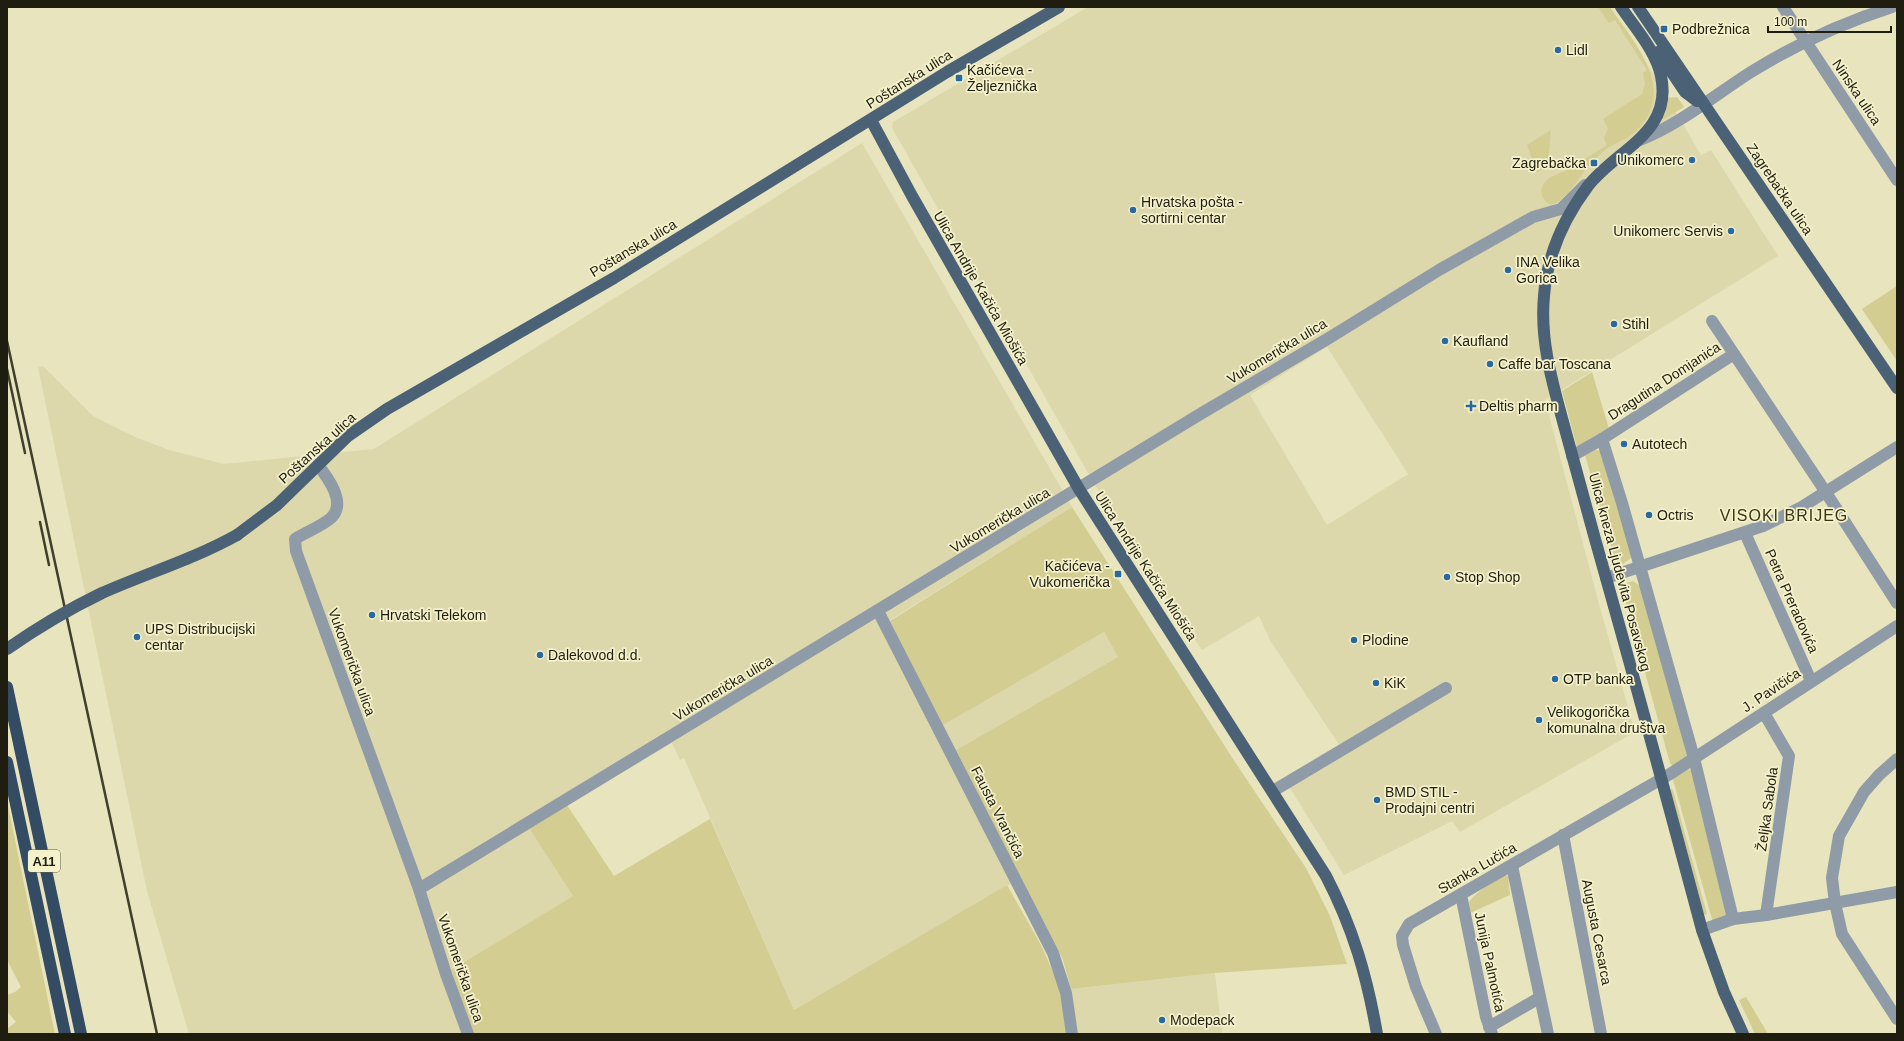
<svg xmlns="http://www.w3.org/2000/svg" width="1904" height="1041" font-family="Arial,sans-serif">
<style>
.built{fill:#dcd8ac;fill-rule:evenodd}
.green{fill:#d3cd92}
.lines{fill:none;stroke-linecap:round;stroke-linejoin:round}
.minor{stroke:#8f9ba7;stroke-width:12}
.major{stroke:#4b6175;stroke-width:12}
.highway{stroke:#334c63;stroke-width:12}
.rail{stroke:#403e2d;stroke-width:2.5}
.major-bridge{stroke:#4b6175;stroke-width:12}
.poi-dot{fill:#286aa0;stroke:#f4f1cb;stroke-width:1.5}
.labels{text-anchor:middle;stroke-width:3.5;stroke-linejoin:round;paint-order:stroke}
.shield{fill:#f4f1cb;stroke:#5f5d48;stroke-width:1}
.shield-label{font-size:13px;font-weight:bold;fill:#1f1d10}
.poi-label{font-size:14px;fill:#1f1d10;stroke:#f4f1cb;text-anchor:start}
.street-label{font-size:14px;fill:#1f1d10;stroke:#f4f1cb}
.quarter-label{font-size:16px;letter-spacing:1px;fill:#393515;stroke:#f4f1cb}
</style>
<rect width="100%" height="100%" fill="#e7e4be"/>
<g class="built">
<path d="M1088,7H1608L1646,62L1701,155L1711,150L1778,256L1545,400L1599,604L1635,732L1460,832L1452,821L1344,875L1290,788L1345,754L1270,640L1259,616L1202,650L1152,576L1099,492L892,128L893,122ZM1327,347L1408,474L1327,525L1250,395Z"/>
<polygon points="862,143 1072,507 890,620 943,724 1104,632 1118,657 956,750 1022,877 794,1010 684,758 680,760 672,743 529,828 573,896 451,970 424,891 464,1034 189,1034 147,891 38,367 43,366 93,416 135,437 169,450 224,464 374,449"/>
<polygon points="1215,973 1222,1034 1078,1034 1071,989"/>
</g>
<g class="green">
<path d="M1598,7H1610C1633,41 1677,89 1639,128C1630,138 1619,141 1608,148C1603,151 1599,156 1594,160C1580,173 1569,200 1551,205C1542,201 1538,190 1545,182C1551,175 1559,174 1567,170C1581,162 1594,153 1607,145L1604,138L1608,129L1603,119L1642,94L1645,84L1643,73L1647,70L1615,20L1609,23Z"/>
<polygon points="1677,97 1684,107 1662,120 1665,112 1667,98"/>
<polygon points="1551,130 1548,163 1537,173 1527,145"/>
<polygon points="1897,286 1897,361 1862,309"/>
<polygon points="1592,372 1609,429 1577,447 1562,391"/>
<polygon points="1595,449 1602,452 1632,557 1623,564 1619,563 1615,560 1585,455"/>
<polygon points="1072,507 1233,759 1306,868 1330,916 1347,964 1215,973 1071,989 1063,960 956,750 1118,657 1104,632 943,725 890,621"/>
<polygon points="1633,581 1641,587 1688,753 1686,757 1673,766 1670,763 1622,589 1624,584"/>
<polygon points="1689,769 1692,771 1726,916 1713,923 1672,776"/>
<polygon points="1672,789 1673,790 1707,914 1703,915 1669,790"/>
<polygon points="7,801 55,1034 7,1034 7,1029 16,1022 7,1011 7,995 15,992 21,987 7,960"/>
<polygon points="567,805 614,876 710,819 794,1010 1007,885 1041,945 1057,981 1068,1034 474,1034 451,970 573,896 529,828"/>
<path d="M1505,875L1508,876L1510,895L1470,913L1469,902C1478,890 1492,883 1505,875Z"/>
<polygon points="1746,997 1768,1034 1755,1034 1739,1000"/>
</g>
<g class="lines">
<g class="minor">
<polyline points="1783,7 1897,180"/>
<path d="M1640,140C1680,124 1715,95 1751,72C1796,44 1842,23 1892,7"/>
<polyline points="1712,321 1734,354"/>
<polyline points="1602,439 1622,503 1694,758 1733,919"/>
<polyline points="1572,456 1602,439 1734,354 1825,491 1897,603"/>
<path d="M318,465C328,478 347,503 331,518C322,526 306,532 295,539L296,551L419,889L446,974L468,1034"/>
<polyline points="1745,533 1811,681"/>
<polyline points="1606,578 1763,526 1800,508 1897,447"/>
<polyline points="878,611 1053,953 1066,993 1072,1034"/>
<polyline points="1764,713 1789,756 1766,915"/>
<polyline points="1897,759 1879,775 1864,792 1839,836 1832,878 1835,903 1842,934 1897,1019"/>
<polyline points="1273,791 1446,688"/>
<polyline points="1563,835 1601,1034"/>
<polyline points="1512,866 1548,1034"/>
<polyline points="419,889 1202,413 1329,338 1439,270 1533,217 1561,209 1585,185"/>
<polyline points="1461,895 1486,1017 1492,1034"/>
<polyline points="1702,930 1733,919 1766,915 1897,892"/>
<polyline points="1489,1027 1539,998"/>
<polyline points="1436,1034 1416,987 1403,945 1402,936 1409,924 1670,774 1897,626"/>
</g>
<g class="major">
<path d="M1621,7C1635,28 1656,51 1661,76C1673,133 1617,149 1588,186C1564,218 1547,256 1544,296C1540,338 1551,378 1562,418C1573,459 1584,499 1595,539C1632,669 1667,799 1702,930L1724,992L1743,1034"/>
<polyline points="1638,7 1897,388"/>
<polyline points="1658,52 1685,92 1697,101"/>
<path d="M871,120L912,196L1079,489L1326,876C1353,928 1367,976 1377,1034"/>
<polyline points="237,535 277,505 348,436 387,409 614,278 947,72 1059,7"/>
</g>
<g class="highway">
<polyline points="7,687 81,1034"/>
<polyline points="7,762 65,1034"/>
</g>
<g class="rail">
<polyline points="7,341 157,1034"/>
<polyline points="7,369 25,453"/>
<polyline points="40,522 49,565"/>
</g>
<path class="major-bridge" d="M7,649C37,628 69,609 102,593C147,573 194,559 237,535"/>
</g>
<g class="poi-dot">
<rect x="1660" y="25" width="8" height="8" rx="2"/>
<circle cx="1558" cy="50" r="4"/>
<rect x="955" y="74" width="8" height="8" rx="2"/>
<circle cx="1692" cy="160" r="4"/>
<rect x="1590" y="159" width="8" height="8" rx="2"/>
<circle cx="1133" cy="210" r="4"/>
<circle cx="1731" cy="231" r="4"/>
<circle cx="1508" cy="270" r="4"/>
<circle cx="1614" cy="324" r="4"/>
<circle cx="1445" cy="341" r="4"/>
<circle cx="1490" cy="364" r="4"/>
<path d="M1469 400h4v4h4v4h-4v4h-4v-4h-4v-4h4z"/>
<circle cx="1624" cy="444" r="4"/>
<circle cx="1649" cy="515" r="4"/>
<rect x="1114" y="570" width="8" height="8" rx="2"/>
<circle cx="1447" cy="577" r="4"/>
<circle cx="372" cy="615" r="4"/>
<circle cx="137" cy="637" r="4"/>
<circle cx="1354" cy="640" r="4"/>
<circle cx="540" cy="655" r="4"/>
<circle cx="1555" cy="679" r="4"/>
<circle cx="1376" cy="683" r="4"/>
<circle cx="1539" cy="720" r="4"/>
<circle cx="1377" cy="800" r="4"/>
<circle cx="1162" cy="1020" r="4"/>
</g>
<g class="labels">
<rect class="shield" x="28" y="850" width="32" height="22" rx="3"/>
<g class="shield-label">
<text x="44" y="866">A11</text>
</g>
<g class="poi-label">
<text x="1672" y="34">Podbrežnica</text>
<text x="1566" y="55">Lidl</text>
<text x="967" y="75">Kačićeva -<tspan x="967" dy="16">Željeznička</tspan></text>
<text x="1684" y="165" text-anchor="end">Unikomerc</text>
<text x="1586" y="168" text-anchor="end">Zagrebačka</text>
<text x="1141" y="207">Hrvatska pošta -<tspan x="1141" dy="16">sortirni centar</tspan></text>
<text x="1723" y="236" text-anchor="end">Unikomerc Servis</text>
<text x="1516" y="267">INA Velika<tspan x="1516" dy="16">Gorica</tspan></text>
<text x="1622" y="329">Stihl</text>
<text x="1453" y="346">Kaufland</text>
<text x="1498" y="369">Caffe bar Toscana</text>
<text x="1479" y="411">Deltis pharm</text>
<text x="1632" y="449">Autotech</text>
<text x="1657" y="520">Octris</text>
<text x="1110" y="571" text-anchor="end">Kačićeva -<tspan x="1110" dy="16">Vukomerička</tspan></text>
<text x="1455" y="582">Stop Shop</text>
<text x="380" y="620">Hrvatski Telekom</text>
<text x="145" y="634">UPS Distribucijski<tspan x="145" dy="16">centar</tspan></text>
<text x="1362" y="645">Plodine</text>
<text x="548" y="660">Dalekovod d.d.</text>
<text x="1563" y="684">OTP banka</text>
<text x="1384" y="688">KiK</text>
<text x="1547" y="717">Velikogorička<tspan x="1547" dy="16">komunalna društva</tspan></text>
<text x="1385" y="797">BMD STIL -<tspan x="1385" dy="16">Prodajni centri</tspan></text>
<text x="1170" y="1025">Modepack</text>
</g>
<g class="street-label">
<text transform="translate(909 79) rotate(-32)" y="5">Poštanska ulica</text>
<text transform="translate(1857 92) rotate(56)" y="5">Ninska ulica</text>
<text transform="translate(1780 189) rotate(56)" y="5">Zagrebačka ulica</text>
<text transform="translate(633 248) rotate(-31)" y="5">Poštanska ulica</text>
<text transform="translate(981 288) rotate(60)" y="5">Ulica Andrije Kačića Miošića</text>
<text transform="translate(1277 351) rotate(-31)" y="5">Vukomerička ulica</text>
<text transform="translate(1664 381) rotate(-33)" y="5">Dragutina Domjanića</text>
<text transform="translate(317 448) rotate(-42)" y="5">Poštanska ulica</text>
<text transform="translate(1000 520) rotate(-31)" y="5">Vukomerička ulica</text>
<text transform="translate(1146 566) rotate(57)" y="5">Ulica Andrije Kačića Miošića</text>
<text transform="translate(1620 572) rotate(75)" y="5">Ulica kneza Ljudevita Posavskog</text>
<text transform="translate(1792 601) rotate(66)" y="5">Petra Preradovića</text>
<text transform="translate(352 662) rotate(70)" y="5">Vukomerička ulica</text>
<text transform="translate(723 688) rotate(-31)" y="5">Vukomerička ulica</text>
<text transform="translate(1771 690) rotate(-34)" y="5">J. Pavičića</text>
<text transform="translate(1767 809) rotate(-82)" y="5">Željka Sabola</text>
<text transform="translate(998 812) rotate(63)" y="5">Fausta Vrančića</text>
<text transform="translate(1477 868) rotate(-30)" y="5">Stanka Lučića</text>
<text transform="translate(1597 932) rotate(79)" y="5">Augusta Cesarca</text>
<text transform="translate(1490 962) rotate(78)" y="5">Junija Palmotića</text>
<text transform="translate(461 968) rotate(71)" y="5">Vukomerička ulica</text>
</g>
<g class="quarter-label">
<text x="1784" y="521">VISOKI BRIJEG</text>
</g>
</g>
<rect width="1904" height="1041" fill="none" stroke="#1f1d10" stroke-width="16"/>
<path d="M1768 26v6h123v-6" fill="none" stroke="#1f1d10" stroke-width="2"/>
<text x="1774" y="26" font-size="12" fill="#1f1d10" stroke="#f4f1cb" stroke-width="3" paint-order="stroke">100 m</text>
</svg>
